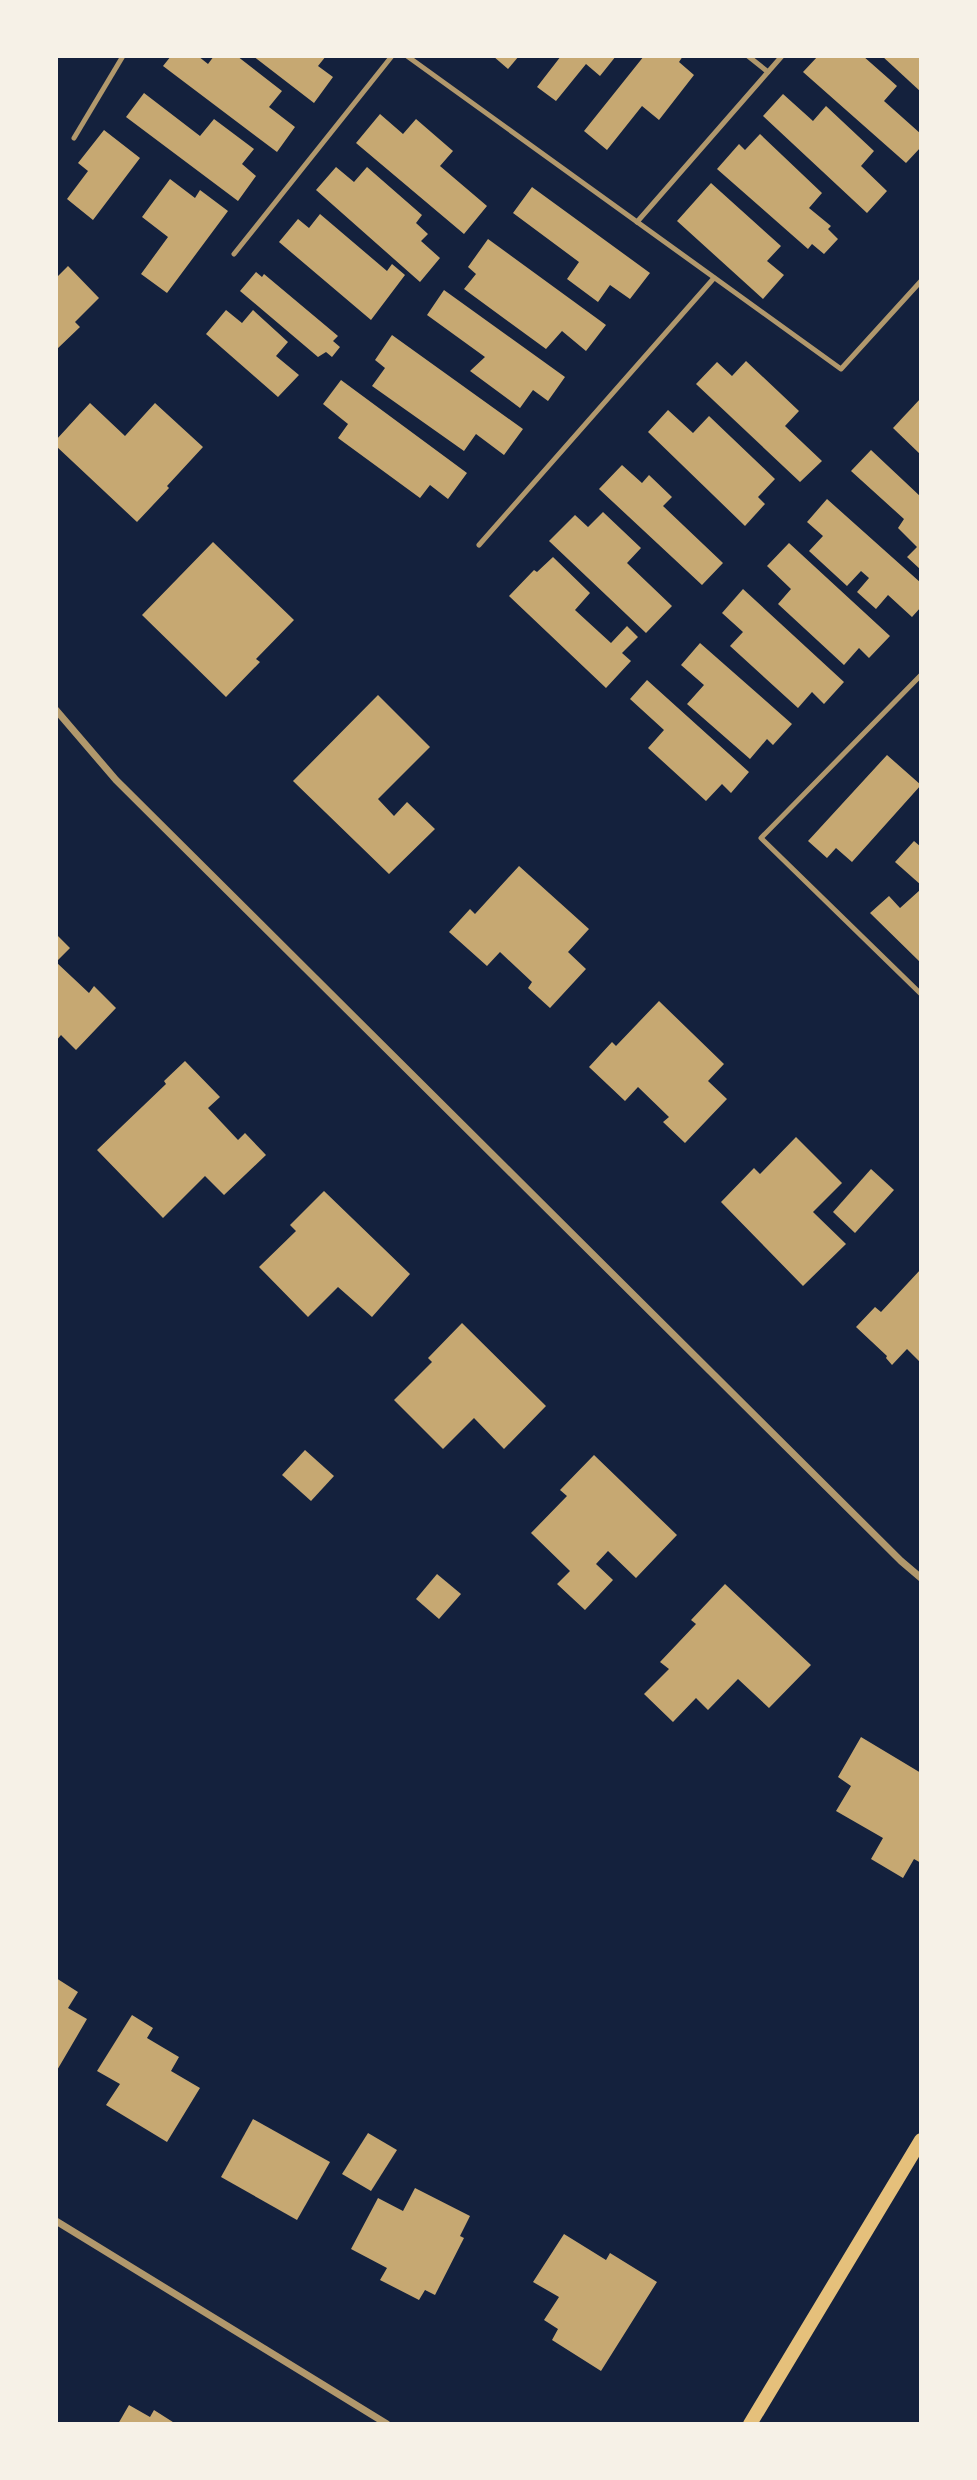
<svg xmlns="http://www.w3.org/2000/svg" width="977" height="2480" font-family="Barlow,sans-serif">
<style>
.building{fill:#c6a872}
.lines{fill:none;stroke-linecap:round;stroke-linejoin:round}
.service{stroke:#b1986c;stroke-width:5}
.minor{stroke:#b1986c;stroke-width:7}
.secondary{stroke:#e5c07b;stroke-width:14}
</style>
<rect width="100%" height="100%" fill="#14213d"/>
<g class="building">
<polygon points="171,56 198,56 208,64 214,56 237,56 282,91 269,107 295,127 277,152 163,66"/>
<polygon points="253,56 326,56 318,66 333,77 314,103"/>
<polygon points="493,56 519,56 508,69"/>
<polygon points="561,56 616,56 600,76 586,64 556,101 537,87"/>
<polygon points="644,56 683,56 679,62 694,75 659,120 642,106 607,150 584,131"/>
<polygon points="818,56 863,56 897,86 884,101 921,134 921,147 906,163 803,72"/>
<polygon points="882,56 921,56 921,92"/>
<polygon points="144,93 200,136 214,119 254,149 242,164 256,176 238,201 126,117"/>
<polygon points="783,94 813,121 826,106 874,151 861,166 887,191 867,213 763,116"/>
<polygon points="380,114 403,134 416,119 453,151 440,166 487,206 464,234 356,143"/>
<polygon points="104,130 140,158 93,220 67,199 88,171 78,163"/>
<polygon points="760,134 822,193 809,208 831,226 828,229 838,239 824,254 812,244 808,249 717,169 739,144 745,150"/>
<polygon points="336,167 354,182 367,167 422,215 416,223 428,234 421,241 440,258 420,282 316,190"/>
<polygon points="170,179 195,198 200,190 228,211 167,293 141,274 168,237 142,217"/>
<polygon points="711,183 781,246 767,261 784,275 763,299 677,221"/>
<polygon points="532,187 650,273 630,299 610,285 598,302 567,279 579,262 513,213"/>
<polygon points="320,214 387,271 392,264 405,275 371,320 279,242 298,219 309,228"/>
<polygon points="488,239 606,325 586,351 562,331 546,349 464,289 476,274 468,267"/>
<polygon points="68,266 99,298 75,322 80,327 56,350 56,278"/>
<polygon points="256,272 262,277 264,274 338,336 333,341 340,347 332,357 326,352 318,357 240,291"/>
<polygon points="444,290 565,377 548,401 533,390 520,408 470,371 485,357 427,315"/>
<polygon points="226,310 242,323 253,310 288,342 276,356 299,375 278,397 206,334"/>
<polygon points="392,335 523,429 504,455 476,434 464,451 372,386 385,368 375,360"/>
<polygon points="746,361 799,411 785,426 822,461 800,482 696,384 717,362 732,376"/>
<polygon points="341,380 467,473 448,499 430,485 420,498 338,438 348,424 323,404"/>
<polygon points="921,398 921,455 893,428"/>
<polygon points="90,403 125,436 155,403 203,447 167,486 169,488 137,522 56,446 56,440"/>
<polygon points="668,410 693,433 709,416 775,479 758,497 765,504 745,526 648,432"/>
<polygon points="871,450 921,497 921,570 907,557 917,547 898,528 904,519 851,471"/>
<polygon points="622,465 642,483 649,475 672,497 663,506 723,563 702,585 599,489"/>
<polygon points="827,499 921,583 921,607 912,617 888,595 876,609 857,592 869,578 861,571 847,586 809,551 823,536 807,522"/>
<polygon points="603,512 641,548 627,563 672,606 646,633 549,541 575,515 588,527"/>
<polygon points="213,542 294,620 256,659 260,662 226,697 142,615"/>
<polygon points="789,543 890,636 869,658 859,648 844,665 778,604 791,589 767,566"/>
<polygon points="553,557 590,593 575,610 611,643 627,626 638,637 622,653 631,661 606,688 509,596 534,570 537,572"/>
<polygon points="743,589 844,682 824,704 812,692 798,708 730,646 743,632 722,613"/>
<polygon points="700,643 792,724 773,745 767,739 750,759 687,704 704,685 681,665"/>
<polygon points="647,680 749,772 731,793 722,784 706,801 648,748 664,730 630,699"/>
<polygon points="378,695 430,747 378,799 394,816 407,802 435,829 389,874 293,781"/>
<polygon points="887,755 921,785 852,862 836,848 827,858 808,841"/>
<polygon points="914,841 921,847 921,885 895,862"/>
<polygon points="519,866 589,929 568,952 586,969 550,1008 528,988 532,982 500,952 487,966 449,932 470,909 475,914"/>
<polygon points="920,890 921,892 921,963 870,913 889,896 900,908"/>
<polygon points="56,934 70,948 56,962 89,993 94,986 116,1008 76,1050 61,1035 56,1041"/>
<polygon points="659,1001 724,1064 708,1081 727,1099 685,1143 663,1122 669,1117 638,1087 625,1101 589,1067 612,1042 616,1046"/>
<polygon points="185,1061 220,1097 208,1108 238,1140 245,1133 266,1155 224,1195 205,1176 163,1218 97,1150 166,1084 164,1081"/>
<polygon points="796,1137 842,1183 813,1212 846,1244 803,1286 721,1202 754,1168 760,1174"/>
<polygon points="871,1169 894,1190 855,1233 833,1212"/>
<polygon points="324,1191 410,1274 372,1317 338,1287 308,1317 259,1267 296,1231 290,1225"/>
<polygon points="921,1269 921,1363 907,1349 892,1365 886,1358 887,1356 856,1327 875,1307 881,1312"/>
<polygon points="462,1323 546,1406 504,1449 474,1418 443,1449 394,1400 432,1362 428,1358"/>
<polygon points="305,1450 334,1476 311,1501 282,1475"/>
<polygon points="594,1455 677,1535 636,1578 608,1551 596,1564 613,1580 585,1610 557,1584 570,1571 531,1533 567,1496 560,1490"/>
<polygon points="437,1574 461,1594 439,1619 416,1599"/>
<polygon points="725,1584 811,1665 769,1708 738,1679 708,1710 696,1698 673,1722 644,1694 669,1669 660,1662 696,1624 691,1620"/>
<polygon points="861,1737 921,1773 921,1863 914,1859 903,1878 871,1859 883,1838 836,1811 851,1786 838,1777"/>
<polygon points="56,1978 78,1992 68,2008 87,2019 56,2072"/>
<polygon points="132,2015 153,2028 147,2038 179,2057 171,2071 200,2088 167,2142 106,2105 120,2084 97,2071"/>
<polygon points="253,2119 330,2162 297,2220 221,2177"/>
<polygon points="368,2133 397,2150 371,2191 342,2174"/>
<polygon points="415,2188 470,2216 460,2236 464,2238 435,2295 425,2290 419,2300 380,2280 387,2268 351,2249 378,2198 403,2211"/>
<polygon points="564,2234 606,2260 610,2253 657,2282 601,2371 552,2340 558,2329 544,2320 559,2297 533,2282"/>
<polygon points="129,2405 150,2417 154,2410 176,2424 118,2424"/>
</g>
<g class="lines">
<g class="service">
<polyline points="407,56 841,369 921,281"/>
<polyline points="748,56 768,72"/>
<polyline points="74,138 123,56"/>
<polyline points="637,222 782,56"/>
<polyline points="234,254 392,56"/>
<polyline points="479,545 714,278"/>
<polyline points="921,675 761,838 921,994"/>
</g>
<g class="minor">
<polyline points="56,710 116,780 901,1561 921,1578"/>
<polyline points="56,2221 387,2424"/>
</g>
<polyline class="secondary" points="750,2424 921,2140"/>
</g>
<rect width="977" height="2480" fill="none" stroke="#f6f1e7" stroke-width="116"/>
</svg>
